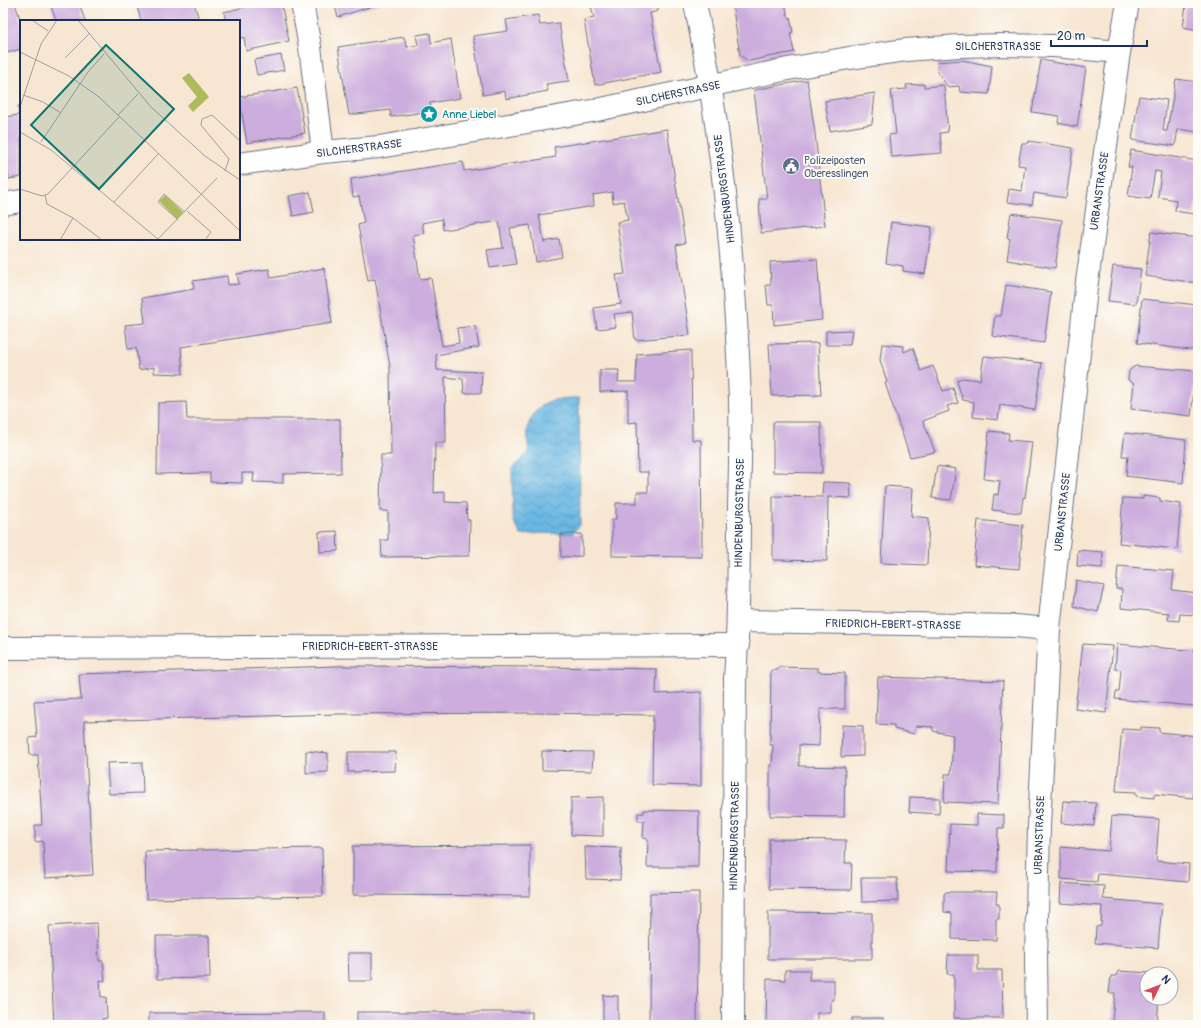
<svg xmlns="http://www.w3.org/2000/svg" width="1201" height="1028" font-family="Pangolin,sans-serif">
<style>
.water{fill:url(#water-waves);stroke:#4273a0}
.building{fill:#ccaddd}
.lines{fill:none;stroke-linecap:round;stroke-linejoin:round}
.street-casing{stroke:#686f86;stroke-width:24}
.street{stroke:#fff;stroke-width:22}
.labels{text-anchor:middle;stroke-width:4;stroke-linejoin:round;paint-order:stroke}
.street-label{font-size:11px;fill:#1b2f5e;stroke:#fdfcf7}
.culture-label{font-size:11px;fill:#0d838f;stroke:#fdfcf7;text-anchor:start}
.service-label{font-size:11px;fill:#4e5e75;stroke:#fdfcf7;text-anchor:start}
.inset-road{fill:none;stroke:#9f9da3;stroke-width:1}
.view{fill:#0f766e;fill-opacity:0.15;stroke:#0f766e;stroke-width:2}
.inset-edge{fill:none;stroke:#1b2f5e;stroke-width:2}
</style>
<defs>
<pattern id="water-waves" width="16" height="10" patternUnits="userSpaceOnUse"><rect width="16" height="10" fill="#69b7e3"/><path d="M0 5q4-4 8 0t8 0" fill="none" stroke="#5695bb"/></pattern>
</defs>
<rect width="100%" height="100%" fill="#fdfcf7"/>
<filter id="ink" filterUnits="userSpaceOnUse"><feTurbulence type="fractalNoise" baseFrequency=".025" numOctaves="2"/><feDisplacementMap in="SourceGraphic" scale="8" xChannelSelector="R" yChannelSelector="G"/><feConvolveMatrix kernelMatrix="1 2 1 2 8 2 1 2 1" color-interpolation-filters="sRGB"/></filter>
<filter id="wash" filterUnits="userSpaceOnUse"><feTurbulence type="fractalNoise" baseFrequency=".012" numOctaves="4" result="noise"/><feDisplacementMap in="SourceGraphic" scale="16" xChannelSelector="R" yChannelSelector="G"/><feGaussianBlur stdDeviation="0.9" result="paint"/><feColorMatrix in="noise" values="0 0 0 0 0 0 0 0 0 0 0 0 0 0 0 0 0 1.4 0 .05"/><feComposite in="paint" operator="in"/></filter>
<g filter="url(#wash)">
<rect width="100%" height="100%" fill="#f7e6d1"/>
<path class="water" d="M579,398L580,524L572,534L541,533L521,535L515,524L513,517L512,468L529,453C528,445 527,436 528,428C530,415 542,402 554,400C562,398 571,398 579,398Z"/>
<g id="blocks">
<g class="building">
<polygon points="50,3 79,3 85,21 56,21"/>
<polygon points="136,3 194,3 199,20 141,21"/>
<polygon points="262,3 281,3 289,41 246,51 244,37 239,39 239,21 226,21 224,12"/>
<polygon points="334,3 382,3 338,17"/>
<polygon points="590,3 657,3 658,11 650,13 661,72 595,85 584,20 594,18"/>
<polygon points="732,3 785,3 788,17 790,17 793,32 790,33 794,52 748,61 740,55"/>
<polygon points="1184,3 1198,3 1198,30 1183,27 1186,5"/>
<polygon points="15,4 21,21 21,49 3,54 3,8"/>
<polygon points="538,15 540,25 559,23 569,81 546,84 548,91 506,99 505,91 483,95 473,36 508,31 506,20"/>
<polygon points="430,33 431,43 451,39 460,98 430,103 431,111 391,117 390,110 349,115 338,47 404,37 407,47 418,45 416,35"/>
<polygon points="281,55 284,70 257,75 254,60"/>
<polygon points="962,60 992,66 989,94 960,92 959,86 948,87 938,73 937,62"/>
<polygon points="1041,60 1086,68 1077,127 1058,123 1059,116 1032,112"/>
<polygon points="1176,79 1198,82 1198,132 1178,129 1175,146 1132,140 1139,96 1167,100 1163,131 1167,131"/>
<polygon points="807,80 815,133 825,226 761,233 759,199 767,199 754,90"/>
<polygon points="924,84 924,87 944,85 948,132 940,133 942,153 891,157 889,135 896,134 891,90 907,89 906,85"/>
<polygon points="297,88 305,133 247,143 239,97"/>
<polygon points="875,93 872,124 830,131 825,101"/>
<polygon points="18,106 21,106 21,177 9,179 3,145 3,117 19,115"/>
<polygon points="667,129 685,243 676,245 690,335 635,340 632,312 614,314 616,327 597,329 594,308 621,304 616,275 625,274 617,222 628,220 624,201 613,203 612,192 593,195 594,206 539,215 544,242 559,239 562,257 536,262 530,225 510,228 516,264 490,268 487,250 503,248 499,221 443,230 442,219 422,223 424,233 413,235 420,279 431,278 442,346 459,343 457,328 475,326 479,347 436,355 437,370 482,372 481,393 464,393 463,379 445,377 446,443 435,443 434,493 445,492 445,502 466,503 467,520 470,520 469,556 382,557 381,540 388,540 388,511 380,511 381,455 391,455 390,367 375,279 368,281 358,225 364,223 359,196 353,197 351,179 463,162 464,171 556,157 554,147"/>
<polygon points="1029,141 1073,148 1066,198 1034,193 1032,205 1007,202 1009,189 1022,191 1025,166 1018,165 1022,143 1029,143"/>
<polygon points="1131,150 1198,161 1198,202 1196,201 1194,214 1175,211 1176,200 1158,197 1161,172 1155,171 1150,199 1128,196 1132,167 1128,167"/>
<polygon points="310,192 314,212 293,216 289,196"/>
<polygon points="1011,213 1062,220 1055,268 1007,260 1010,239 1007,238"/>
<polygon points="891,222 932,227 925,274 903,271 903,266 886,263"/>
<polygon points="1151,232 1198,238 1198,283 1145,276"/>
<polygon points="817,259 822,320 774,325 773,305 768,305 766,285 771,285 770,262"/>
<polygon points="1113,266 1141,269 1136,304 1108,301"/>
<polygon points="324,268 332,323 181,347 183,374 154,373 154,367 139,370 136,348 128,349 125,325 145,323 142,298 194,289 193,281 227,276 228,285 239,284 237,274 269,269 271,278"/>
<polygon points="1006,285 1051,292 1044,343 992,336 995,316 1001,316"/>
<polygon points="1142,299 1198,305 1198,351 1137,343"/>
<polygon points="852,330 850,345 826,345 826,331"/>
<polygon points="818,343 821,395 772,396 769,344"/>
<polygon points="882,344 903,346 904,352 913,348 921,371 933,366 943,391 953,388 958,403 947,406 949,411 923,421 935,452 910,457 885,383 887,382 880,360"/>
<polygon points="691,350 692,440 701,440 702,557 612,556 612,520 616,519 616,503 637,503 637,492 648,492 648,472 638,472 637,422 628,423 628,391 600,392 600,370 619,370 618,382 636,382 637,354"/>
<polygon points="984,356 1042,363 1035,410 1000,405 998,420 973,417 974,402 963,400 957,382 959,379 962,378 980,380"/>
<polygon points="1135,366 1196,371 1191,416 1131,409 1134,384 1128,380 1129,371"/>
<polygon points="186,402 187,419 340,419 341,473 283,474 283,483 253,482 254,473 242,473 242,483 210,482 210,473 157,474 158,403"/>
<polygon points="773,422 821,422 822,473 773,472"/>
<polygon points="989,431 1009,433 1008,440 1032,442 1025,498 1023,497 1021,513 992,510 994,494 998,495 1000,481 984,479"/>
<polygon points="1125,433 1186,440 1183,483 1126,476 1128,456 1122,456"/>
<polygon points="937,466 956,469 951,500 932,498"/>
<polygon points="823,482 850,483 851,498 828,497 827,561 773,560 773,496 822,497"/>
<polygon points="885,486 913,488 911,516 929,518 927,565 881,563"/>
<polygon points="1143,496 1160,498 1160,501 1181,504 1177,549 1119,543 1123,498 1143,499"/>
<polygon points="978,520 1023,525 1019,569 974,565"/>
<polygon points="337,531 338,551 320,552 319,532"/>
<polygon points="561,534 582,534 582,556 561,557"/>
<polygon points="1078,550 1103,552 1102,568 1077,566"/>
<polygon points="1118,566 1174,571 1172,590 1198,593 1198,615 1180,614 1179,621 1168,620 1169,613 1121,608 1122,589 1116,589"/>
<polygon points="1076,580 1104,586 1098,612 1074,606"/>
<polygon points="1083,644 1113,646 1106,713 1075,709"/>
<polygon points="1117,644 1198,651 1194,706 1115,699 1116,692 1119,692 1121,670 1115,669"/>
<polygon points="338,666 544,667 657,669 656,694 701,692 701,786 652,785 653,715 544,713 338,714 84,721 93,875 45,878 43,841 35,842 35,825 42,825 38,755 30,755 29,738 37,737 34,701 81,699 79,674"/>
<polygon points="778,667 818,668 818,672 845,673 845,709 820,709 819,746 799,745 799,766 845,767 844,817 770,816 770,765 772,765 773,745 770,745 771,670 778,670"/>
<polygon points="878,677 1003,681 998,804 944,802 945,774 951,774 953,735 933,731 933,727 916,726 914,734 894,729 894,725 876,724"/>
<polygon points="842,725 863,726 863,756 841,757"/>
<polygon points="1141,727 1159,728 1159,732 1198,736 1193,798 1154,794 1154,798 1136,796 1136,792 1116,791 1122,729 1141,730"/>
<polygon points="306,751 328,753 328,772 306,773"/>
<polygon points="542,751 593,752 592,771 542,770"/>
<polygon points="348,752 396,752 395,771 348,772"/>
<polygon points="142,762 143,793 109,794 107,763"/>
<polygon points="603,797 603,836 571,835 571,798"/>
<polygon points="910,797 940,798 939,814 909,812"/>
<polygon points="1063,801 1096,803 1094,826 1061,823"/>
<polygon points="644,810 699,811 698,867 647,867 648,839 643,838 644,821 638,821 638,813 644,813"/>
<polygon points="977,814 1004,815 1004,828 998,828 997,872 948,871 950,824 977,825"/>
<polygon points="1112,816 1159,819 1156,861 1189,864 1188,882 1098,874 1097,882 1061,879 1061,847 1109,851"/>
<polygon points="769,839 846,840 845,863 852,863 851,890 769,889"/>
<polygon points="530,845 530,896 353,895 353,846"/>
<polygon points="585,847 621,848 620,880 586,879"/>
<polygon points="322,848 323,896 146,899 145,851"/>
<polygon points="861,878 897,878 898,901 862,902"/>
<polygon points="1061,883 1104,886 1103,899 1162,904 1158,948 1095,943 1096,927 1101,926 1102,906 1060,903"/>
<polygon points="699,892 697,1025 649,1025 650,893"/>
<polygon points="946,892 997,892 996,904 999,904 999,919 996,919 996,940 952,939 952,913 944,912 944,894"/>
<polygon points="768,912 872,913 872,959 768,959"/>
<polygon points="97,923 99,961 103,961 105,981 100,980 101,997 106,997 107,1018 102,1019 103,1025 54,1025 49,926"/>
<polygon points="156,936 209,936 210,978 157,979"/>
<polygon points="348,953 372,953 372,981 349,981"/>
<polygon points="948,955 978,955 978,970 1002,970 1003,1018 954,1018 954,974 947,974"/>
<polygon points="785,970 810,970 809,980 834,980 834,1000 831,1000 831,1013 817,1013 817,1025 766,1025 767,979 785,980"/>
<polygon points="1118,971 1151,973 1151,974 1147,974 1147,998 1159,998 1157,1025 1112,1021 1115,993 1109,993 1111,976 1117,976"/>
<polygon points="603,995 618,996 618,1025 603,1025"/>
<polygon points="325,1012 325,1025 149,1025 149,1013"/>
<rect x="357" y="1012" width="175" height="13"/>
<rect x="852" y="1018" width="31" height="7"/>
</g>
</g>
</g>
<g filter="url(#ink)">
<use href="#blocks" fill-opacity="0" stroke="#686f86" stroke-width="1"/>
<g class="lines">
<g class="street-casing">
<g id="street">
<polyline points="302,3 310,47 323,152"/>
<path d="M695,3C722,133 735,267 740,399C741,434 740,470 739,505C739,563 739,621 735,679L733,1025"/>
<polyline points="239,164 323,152 379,147 592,111 788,69 849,58 906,50 959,46 1004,45 1054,46 1119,52"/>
<polyline points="3,204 21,201"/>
<polyline points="738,621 1015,626 1049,629"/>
<polyline points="3,648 738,645"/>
<polyline points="1037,1025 1036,959 1039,826 1049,629 1086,289 1119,52 1128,3"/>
</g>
</g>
<use href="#street" class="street"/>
</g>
</g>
<defs>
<g id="sight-disc" transform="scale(0.9)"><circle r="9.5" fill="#0f9aa8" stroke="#fdfcf7"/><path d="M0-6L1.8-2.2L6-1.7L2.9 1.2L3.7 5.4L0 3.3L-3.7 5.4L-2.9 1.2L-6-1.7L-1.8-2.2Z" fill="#fff"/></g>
<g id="civic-disc" transform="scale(0.9)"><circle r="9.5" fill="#5c6f8a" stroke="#fdfcf7"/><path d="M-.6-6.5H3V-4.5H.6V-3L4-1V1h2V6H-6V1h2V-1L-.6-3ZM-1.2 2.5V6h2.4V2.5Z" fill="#fff"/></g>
</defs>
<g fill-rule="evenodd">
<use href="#sight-disc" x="429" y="114"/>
<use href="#civic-disc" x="791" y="166"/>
</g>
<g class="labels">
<g class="street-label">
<text x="998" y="50">SILCHERSTRASSE</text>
<text transform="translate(678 93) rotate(-12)" y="4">SILCHERSTRASSE</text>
<text transform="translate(359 148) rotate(-7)" y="4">SILCHERSTRASSE</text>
<text transform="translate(724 189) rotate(-97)" y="4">HINDENBURGSTRASSE</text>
<text transform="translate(1099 191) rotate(-82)" y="4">URBANSTRASSE</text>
<text transform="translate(1062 512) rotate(-84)" y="4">URBANSTRASSE</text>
<text transform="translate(739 513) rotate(-89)" y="4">HINDENBURGSTRASSE</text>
<text transform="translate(893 624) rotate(1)" y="4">FRIEDRICH-EBERT-STRASSE</text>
<text x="370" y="650">FRIEDRICH-EBERT-STRASSE</text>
<text transform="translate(1039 835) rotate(-88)" y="4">URBANSTRASSE</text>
<text transform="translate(734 836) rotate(-89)" y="4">HINDENBURGSTRASSE</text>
</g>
<g class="culture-label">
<text x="442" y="118">Anne Liebel</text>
</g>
<g class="service-label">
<text x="804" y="164">Polizeiposten<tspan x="804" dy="13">Oberesslingen</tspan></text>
</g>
</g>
<g transform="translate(20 20)">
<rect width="220" height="220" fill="#f7e6d1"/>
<path d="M169,53L189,77L173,92L168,86L177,77L162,58ZM145,175L163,192L157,199L139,181Z" fill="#afba5c"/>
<path class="inset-road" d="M12,0L28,11M58,0L131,87L185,136L220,160M0,32L49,56L79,77L220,211M45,38L69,14M3,75L23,82L41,93M0,87L21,24L37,0M98,95L118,74M0,112L31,130L139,220M21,122L68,52L84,34M205,151L209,139L181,105L182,99L192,95L220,121M0,169L22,176L28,174L100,96M25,175L27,184L53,198L82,220M94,182L139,133M167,191L191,212L185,220M158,200L138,182L144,174L165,192M40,220L53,198M137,220L197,158"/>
<path class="view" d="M86,25L154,89L79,169L11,105Z"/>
<rect width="220" height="220" class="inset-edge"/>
</g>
<rect width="1201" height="1028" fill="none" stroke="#fdfcf7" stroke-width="16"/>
<g transform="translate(1159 986) rotate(47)"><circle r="19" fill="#fdfcf7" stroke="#a3aaba"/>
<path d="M0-3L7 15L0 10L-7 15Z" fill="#d1495b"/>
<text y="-6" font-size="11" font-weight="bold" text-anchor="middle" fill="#1b2f5e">N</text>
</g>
<path d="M1051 40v6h96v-6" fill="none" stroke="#1b2f5e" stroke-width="2"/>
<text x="1057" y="40" font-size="12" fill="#1b2f5e" stroke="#fdfcf7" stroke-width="3" paint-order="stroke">20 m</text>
</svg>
